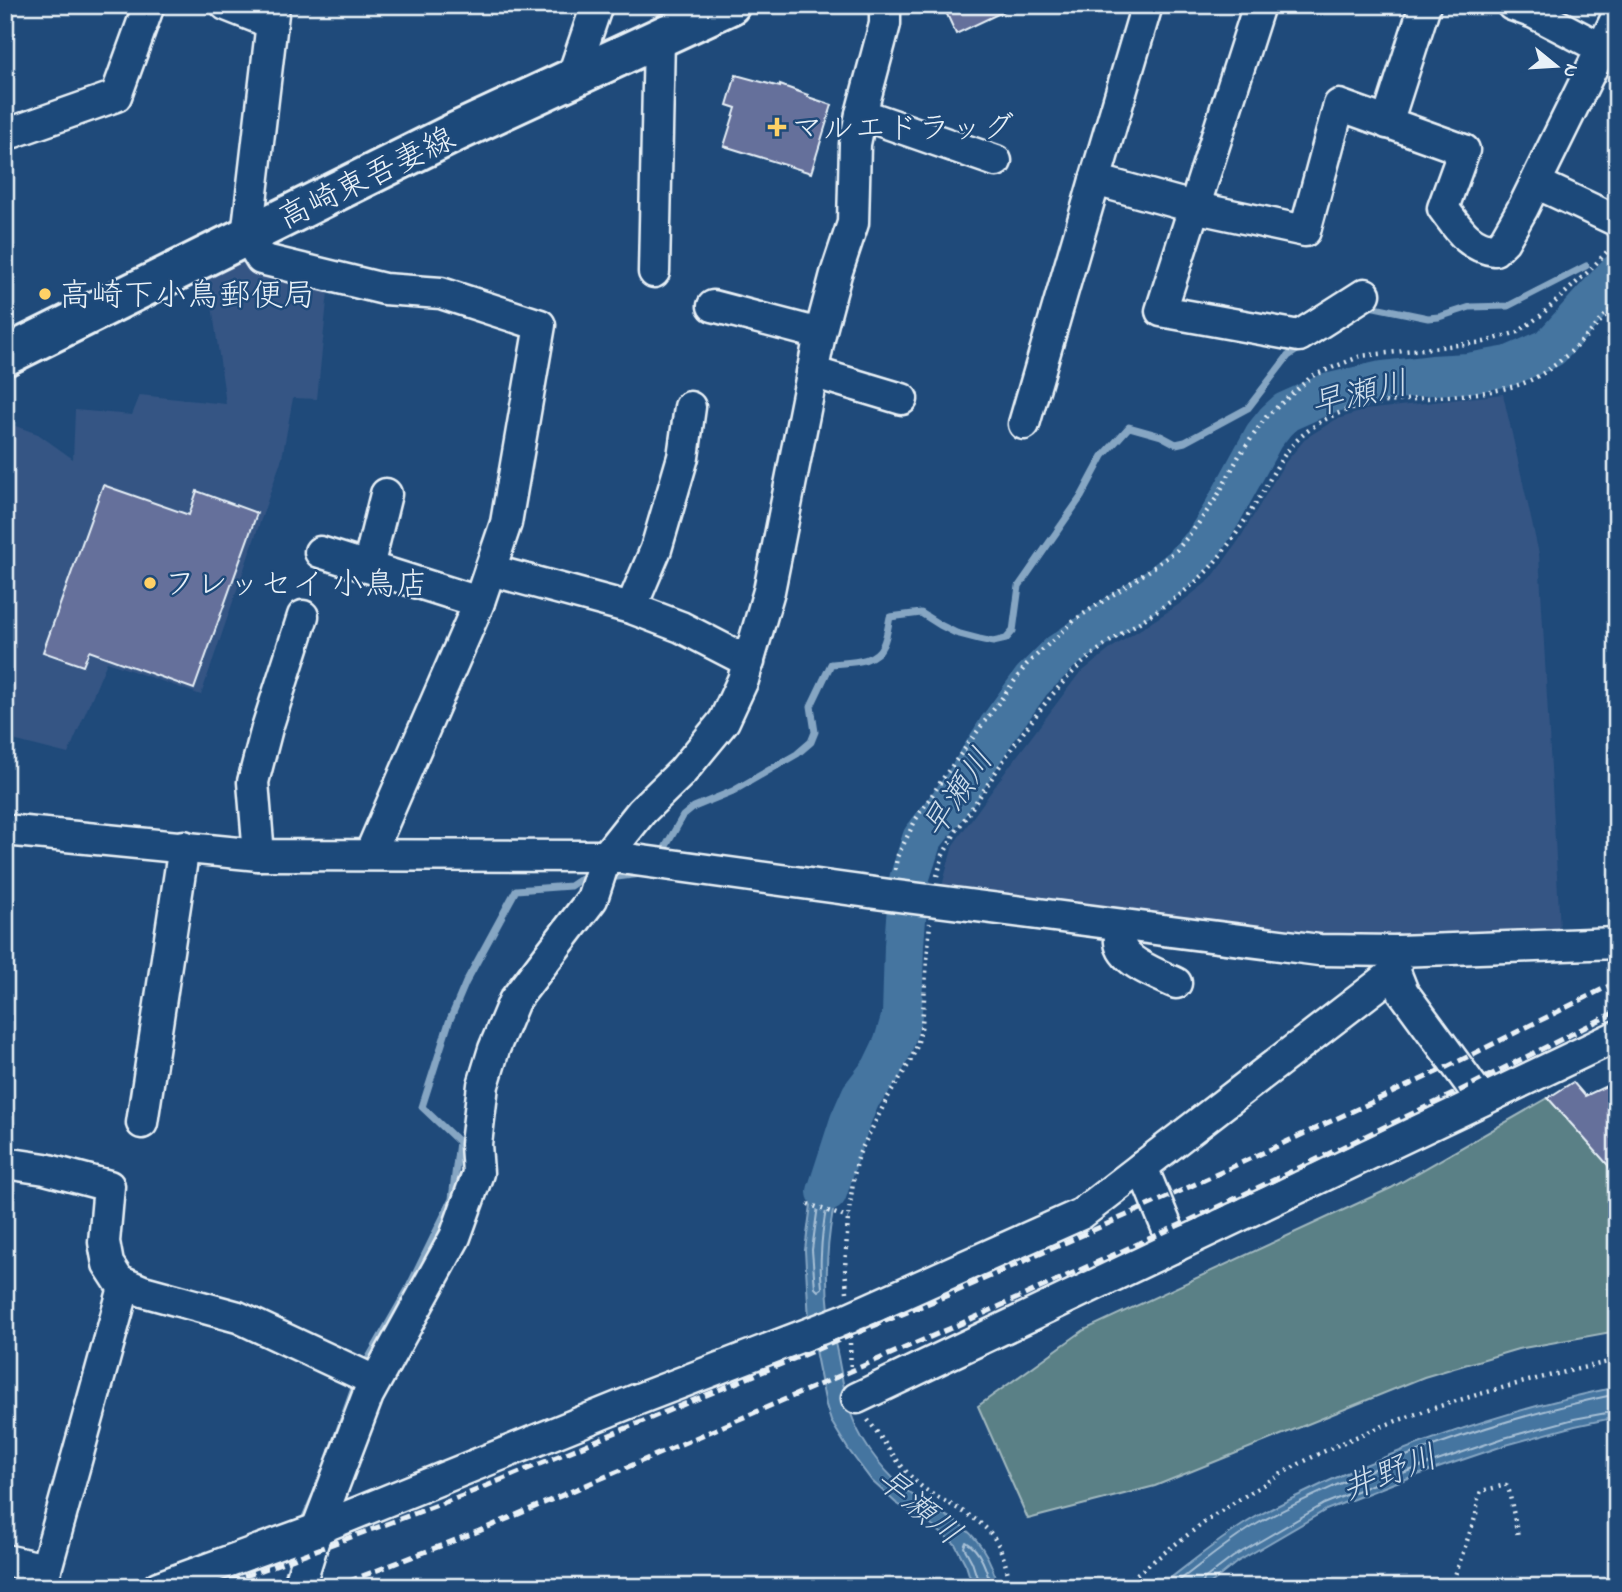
<svg xmlns="http://www.w3.org/2000/svg" width="1622" height="1592" font-family="'Indie Flower','Klee One',sans-serif">
<style>
.built{fill:#345584}
.green{fill:#5a8086;stroke:#a1b8bf;stroke-width:2}
.water{fill:#4474a0;stroke:#86a6c3;stroke-width:2}
.lines{fill:none;stroke-linecap:round;stroke-linejoin:round}
.shore{stroke:#a6bfd5;stroke-width:2}
.stream{stroke:#86a6c3;stroke-width:7}
.river{stroke:#4474a0;stroke-width:40}
.building{fill:#65709b;stroke:#e8f1f8;stroke-width:2}
.minor-casing{stroke:#e8f1f8;stroke-width:35}
.major-casing{stroke:#e8f1f8;stroke-width:44}
.path{stroke:#e8f1f8;stroke-width:4.5;stroke-dasharray:2 5;stroke-linecap:butt}
.minor{stroke:#1f4a7a;stroke-width:30}
.major{stroke:#1f4a7a;stroke-width:38}
.rail{stroke:#e8f1f8;stroke-width:5;stroke-dasharray:10 5;stroke-linecap:butt}
.poi-dot{fill:#ffd166;stroke:#1f4a7a;stroke-width:2.5}
.labels{text-anchor:middle;stroke-width:5;stroke-linejoin:round;paint-order:stroke}
.poi-label{font-size:32px;fill:#e8f1f8;stroke:#1f4a7a;text-anchor:start}
.street-label{font-size:32px;fill:#e8f1f8;stroke:#1f4a7a}
.water-label{font-size:33px;font-style:italic;fill:#cfdeeb;stroke:#1f4a7a}
</style>
<rect width="100%" height="100%" fill="#1f4a7a"/>
<filter id="ink" filterUnits="userSpaceOnUse"><feTurbulence type="fractalNoise" baseFrequency=".0143" numOctaves="2"/><feDisplacementMap in="SourceGraphic" scale="14" xChannelSelector="R" yChannelSelector="G"/><feConvolveMatrix kernelMatrix="1 2 1 2 8 2 1 2 1" color-interpolation-filters="sRGB"/></filter>
<g filter="url(#ink)">
<g class="built">
<polygon points="251,259 329,282 317,399 293,398 282,458 201,695 107,662 68,754 5,738 5,453 10,424 38,434 73,459 75,410 132,415 140,395 226,404 208,277"/>
<polygon points="1503,394 1539,554 1560,929 1443,935 1304,935 942,886 953,845 1011,764 1078,675 1113,647 1178,605 1211,579 1239,540 1284,464 1306,438 1335,420 1365,410"/>
</g>
<polygon class="green" points="1548,1098 1608,1165 1617,1185 1617,1331 1518,1349 1424,1377 1155,1486 1028,1519 978,1406 1084,1330 1391,1188"/>
<g class="water">
<path d="M829,1130L851,1143C833,1196 822,1254 829,1310C831,1326 835,1342 838,1357C842,1378 845,1399 853,1419C864,1448 887,1475 911,1494C925,1505 941,1512 956,1522C979,1537 992,1560 998,1587H973L966,1565L955,1544L931,1525L896,1503L872,1481L848,1449L831,1421L826,1405L809,1320L805,1250L816,1167Z"/>
<path d="M1617,1387V1417L1575,1426L1506,1445L1394,1483L1326,1510L1237,1562L1206,1587H1159C1189,1564 1221,1537 1254,1518C1283,1502 1314,1488 1344,1474C1432,1436 1523,1406 1617,1387Z"/>
</g>
<g class="lines">
<g class="shore">
<path d="M835,1142L841,1145L842,1148C831,1182 822,1219 821,1255C820,1266 821,1277 822,1288L818,1291L815,1288L812,1250L823,1169L831,1144Z"/>
<path d="M980,1587L972,1562L964,1547L966,1542C981,1550 987,1571 991,1587"/>
<path d="M1171,1587C1199,1566 1227,1542 1257,1524C1286,1507 1317,1494 1348,1480C1434,1442 1525,1413 1617,1394"/>
<polyline points="1202,1587 1204,1579 1233,1557 1324,1504 1391,1477 1504,1438 1574,1419 1617,1411"/>
</g>
<g class="stream">
<polyline points="1608,262 1617,268"/>
<polyline points="1365,305 1428,318 1439,317 1470,307 1508,306 1586,266"/>
<path d="M666,846L683,816L694,807L733,791L797,754L811,742L815,732L811,706L831,664C848,662 875,664 883,645C887,637 888,626 890,617L921,613L940,625L956,633L979,639L993,642L1006,639L1013,631L1019,586L1081,497L1103,456L1129,427L1161,436L1176,444L1185,442L1248,408L1288,356L1303,346"/>
<polyline points="617,877 641,874"/>
<polyline points="363,1368 407,1291 452,1199 459,1142 422,1107 449,1022 466,982 516,890 570,886 582,878"/>
<polyline points="332,1450 353,1391"/>
<polyline points="302,1524 314,1497"/>
<polyline points="284,1587 296,1546"/>
</g>
<polyline class="river" points="827,1192 850,1121 861,1096 881,1070 893,1045 902,1015 904,945 909,880 922,839 961,788 998,728 1032,681 1060,653 1161,584 1183,566 1203,544 1221,515 1264,436 1276,421 1286,412 1326,394 1382,381 1432,375 1468,373 1509,366 1550,348 1617,274"/>
</g>
<g class="building">
<polygon points="956,5 1017,5 956,34 945,10"/>
<polygon points="736,75 780,87 780,85 808,95 808,97 832,105 811,173 724,146 736,108 727,105"/>
<polygon points="103,485 189,515 197,491 257,513 194,689 89,651 83,666 43,652"/>
<polygon points="1617,1081 1617,1185 1608,1165 1548,1098 1573,1082 1585,1096"/>
</g>
<g class="lines">
<g class="minor-casing">
<g id="minor">
<polyline points="226,5 271,23"/>
<polyline points="274,5 247,236 261,259 384,289 441,293 540,325 506,523 478,605 370,854"/>
<path d="M1147,5L1095,180L1193,207L1305,231L1339,105L1464,150L1443,208C1458,228 1468,247 1495,250L1504,241L1523,208L1617,17"/>
<polyline points="1259,5 1161,311 1299,336 1365,294"/>
<polyline points="1512,5 1534,13 1601,48"/>
<polyline points="572,78 597,5"/>
<polyline points="861,114 996,161"/>
<polyline points="1387,123 1425,5"/>
<polyline points="5,135 116,96 149,5"/>
<polyline points="1536,183 1617,221"/>
<polyline points="654,272 659,38"/>
<polyline points="713,306 820,334"/>
<polyline points="812,372 902,399"/>
<polyline points="1024,424 1095,180"/>
<polyline points="320,552 479,602"/>
<polyline points="368,567 386,494"/>
<polyline points="490,570 631,608 681,627 749,662"/>
<polyline points="631,608 656,549 683,457 690,407"/>
<polyline points="5,830 259,855 606,856 890,895 1319,950 1397,951 1617,943"/>
<polyline points="259,855 253,782 267,728 303,616"/>
<path d="M1121,925C1121,930 1119,937 1120,942C1122,962 1159,975 1176,983"/>
<polyline points="1395,972 1403,992 1482,1100"/>
<polyline points="142,1123 184,846"/>
<polyline points="5,1163 45,1169 109,1186 104,1242 108,1264 119,1281 143,1291 238,1317 375,1381"/>
<polyline points="1142,1167 1175,1247"/>
<polyline points="857,1398 1617,1036"/>
<polyline points="5,1560 46,1569 125,1284"/>
<polyline points="158,1587 317,1529 636,1400 849,1318 1081,1214 1395,972 1397,951"/>
<polyline points="299,1587 317,1529 368,1395 455,1237 478,1173 476,1144 483,1085 494,1049 514,1001 592,899 606,856 641,812 682,772 724,721 743,680 769,591 820,334 836,274 853,223 855,144 861,114 885,24 885,5"/>
</g>
</g>
<g class="major-casing">
<polyline id="major" points="5,356 456,132 730,5"/>
</g>
<g class="path">
<polyline points="895,870 897,857 916,819 946,774 1027,664 1076,619 1150,570 1177,550 1198,524 1217,497 1239,456 1266,417 1312,376 1361,356 1484,342 1518,332 1540,316 1589,271 1614,244"/>
<path d="M937,876L943,855L955,833C975,804 994,774 1014,745C1036,715 1057,685 1086,660C1123,628 1170,608 1205,573C1226,551 1242,525 1258,500C1279,464 1286,442 1324,420C1349,406 1378,403 1406,400C1441,396 1489,395 1521,384C1558,371 1592,331 1617,302"/>
<polyline points="808,1204 848,1218"/>
<polyline points="847,1292 845,1268 848,1218 854,1175 859,1154 888,1097 910,1062 917,1046 922,1024 930,923"/>
<polyline points="850,1343 851,1373"/>
<path d="M868,1420C885,1442 901,1470 922,1487C930,1494 941,1499 950,1504C994,1529 1000,1537 1011,1587"/>
<path d="M1120,1587C1149,1565 1176,1543 1205,1522C1229,1505 1256,1489 1281,1474C1384,1415 1502,1386 1617,1360"/>
<polyline points="1451,1587 1476,1515 1478,1499 1481,1491 1506,1485 1509,1491 1518,1536"/>
</g>
<use href="#minor" class="minor"/>
<use href="#major" class="major"/>
<g class="rail">
<polyline points="216,1587 462,1496 946,1296 1174,1194 1439,1071 1617,982"/>
<polyline points="334,1587 479,1531 958,1325 1184,1223 1453,1094 1617,1011"/>
</g>
</g>
</g>
<g class="poi-dot">
<path d="M773.5 116.5h7v7h7v7h-7v7h-7v-7h-7v-7h7z"/>
<circle cx="45" cy="294" r="7"/>
<circle cx="150" cy="583" r="7"/>
</g>
<g class="labels">
<g class="poi-label">
<text x="791" y="138">マルエドラッグ</text>
<text x="59" y="305">高崎下小鳥郵便局</text>
<text x="164" y="594">フレッセイ 小鳥店</text>
</g>
<g class="street-label">
<text transform="translate(366 177) rotate(-26)" y="11">高崎東吾妻線</text>
</g>
<g class="water-label">
<text transform="translate(1359 392) rotate(-14)" y="12">早瀬川</text>
<text transform="translate(956 792) rotate(-56)" y="12">早瀬川</text>
<text transform="translate(1389 1471) rotate(-21)" y="12">井野川</text>
<text transform="translate(920 1505) rotate(40)" y="12">早瀬川</text>
</g>
</g>
<rect width="1622" height="1592" fill="none" stroke="#1f4a7a" stroke-width="28"/>
<rect x="14" y="14" width="1594" height="1564" fill="none" stroke="#e8f1f8" stroke-width="2.5" filter="url(#ink)"/>
<g transform="translate(1556 66) rotate(108)" stroke="#1f4a7a" stroke-width="5" paint-order="stroke">
<path d="M0-5L12 26L0 18L-12 26Z" fill="#e8f1f8"/>
<text y="-10" font-size="19" font-weight="bold" text-anchor="middle" fill="#e8f1f8">N</text>
</g>
</svg>
